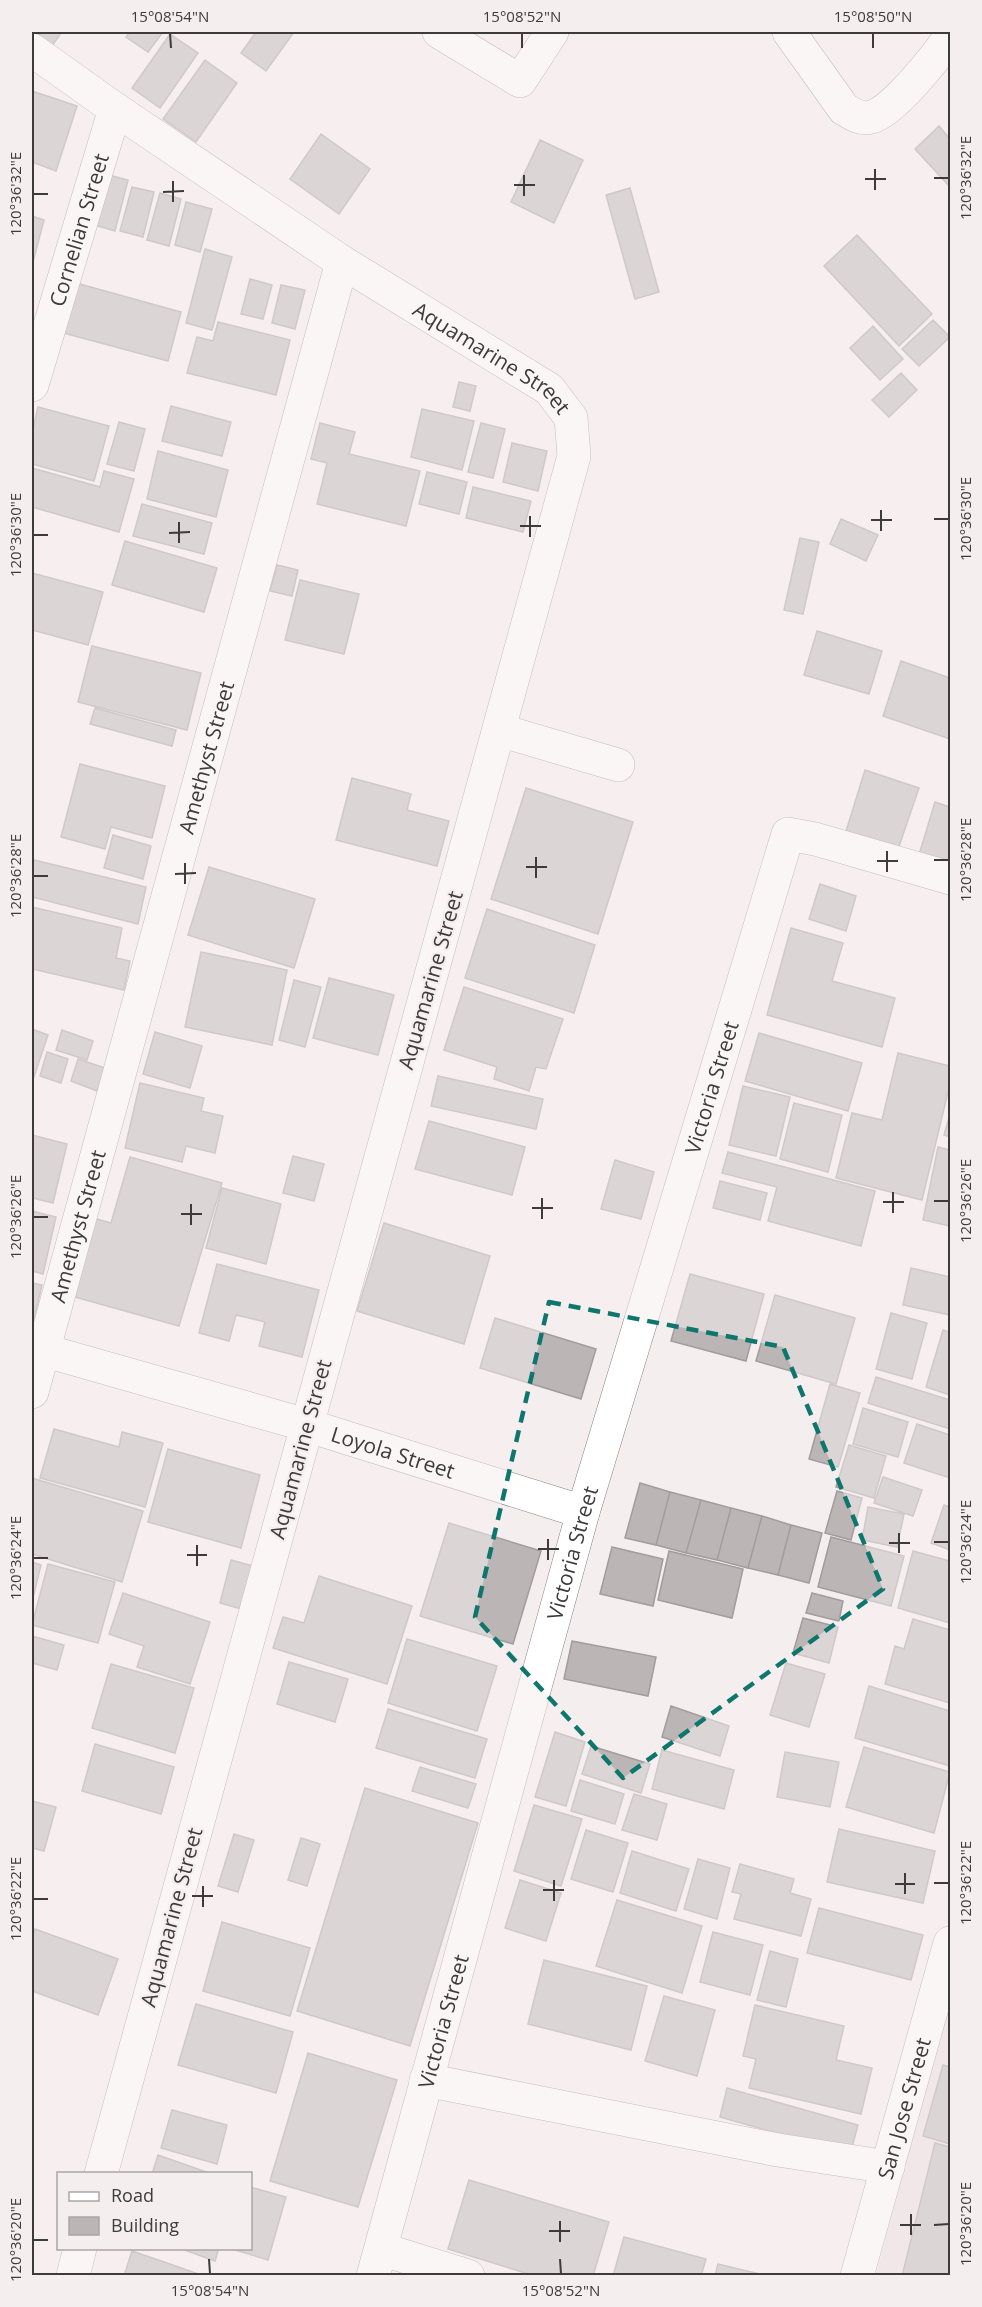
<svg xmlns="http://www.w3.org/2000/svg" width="982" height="2307" viewBox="0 0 982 2307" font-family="'Open Sans',sans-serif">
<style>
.built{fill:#eededf}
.building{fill:#bcb5b5;stroke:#a29c9c;stroke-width:1.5}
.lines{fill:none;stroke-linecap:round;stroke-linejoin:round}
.minor-casing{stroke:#8a8384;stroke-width:34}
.minor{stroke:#fff;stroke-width:33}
.marked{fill:none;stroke:#0f766e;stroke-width:4.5;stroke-dasharray:12 8;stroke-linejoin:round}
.ticks{fill:none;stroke:#3d3b3b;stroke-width:2}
.labels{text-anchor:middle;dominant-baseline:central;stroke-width:4.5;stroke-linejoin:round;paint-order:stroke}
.street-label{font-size:21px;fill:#3d3b3b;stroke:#f5eeef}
.neatline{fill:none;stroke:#3d3b3b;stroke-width:2}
.ticks-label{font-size:15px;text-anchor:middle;fill:#3d3b3b}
</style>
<rect width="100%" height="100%" fill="#f5eeef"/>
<path class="built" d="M950,1999V2275L876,2276L912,2134Z"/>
<path class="building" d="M42,32H62L51,47L37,37Z
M130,32H163L148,52L126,37Z
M256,32H294L266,71L241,53Z
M170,34L198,53L160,108L132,88Z
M205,60L237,83L196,142L163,119Z
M32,91L77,106L56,171L32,162Z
M939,126L950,139V187L915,149Z
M321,134L370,169L339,214L290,179Z
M540,140L583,160L554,223L511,202Z
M105,174L128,180L115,231L91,224Z
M132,187L154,192L143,237L120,231Z
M630,188L659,292L635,299L606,195Z
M160,193L181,199L169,246L147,240Z
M186,202L212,209L200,252L175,245Z
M32,216L44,220L32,266Z
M857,235L932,314L899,346L824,266Z
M205,249L232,257L212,330L186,323Z
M250,279L272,285L263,319L241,314Z
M69,281L181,312L168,361L56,331Z
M281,285L305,290L295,329L272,323Z
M933,320L950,337L919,366L902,349Z
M218,322L290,340L276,395L187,373L197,337L213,341Z
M873,326L903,359L880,380L850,348Z
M901,373L917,390L889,417L872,400Z
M459,382L476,386L470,411L453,407Z
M171,406L231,422L222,456L162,441Z
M38,407L109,426L94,481L32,464V433Z
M422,409L474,421L462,470L411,457Z
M119,422L145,429L134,471L107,464Z
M320,423L355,432L349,454L420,471L406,526L317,504L327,463L311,459Z
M481,423L505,429L493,478L468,472Z
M512,443L547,451L538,491L503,482Z
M158,451L228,470L216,517L147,499Z
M32,468L100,487L104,471L134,479L119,532L32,507Z
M427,472L467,482L459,514L419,504Z
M473,487L531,501L523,532L466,518Z
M142,504L212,523L204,554L133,536Z
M841,519L878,535L866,561L830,544Z
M800,538L819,542L803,614L784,610Z
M125,541L217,568L204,612L112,585Z
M277,565L298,570L292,596L270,591Z
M32,573L103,592L88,645L32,630Z
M300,580L359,594L344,654L285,640Z
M817,631L882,651L869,694L804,675Z
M92,646L201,673L187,730L78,702Z
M901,661L950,678V739L883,716Z
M95,708L176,730L172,746L90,724Z
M80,764L165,786L152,838L111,827L105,849L61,837Z
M865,770L919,788L895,858L843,841Z
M352,778L411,794L407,810L449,821L437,866L336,840Z
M526,788L633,822L598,934L491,899Z
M935,802L950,807V868L918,858Z
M113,835L151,846L143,879L104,868Z
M34,860L146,887L138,924L32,897V870Z
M209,867L315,899L294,968L188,935Z
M820,884L856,896L846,931L809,919Z
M32,907L122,928L116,958L130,961L124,990L32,969Z
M487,909L595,945L574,1013L465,978Z
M791,928L843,943L832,981L895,998L882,1047L767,1015Z
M201,952L287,970L272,1045L185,1027Z
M329,978L394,995L378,1055L313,1038Z
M294,980L321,987L305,1047L279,1040Z
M464,987L563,1019L546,1069L536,1067L529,1091L494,1079L497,1067L444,1050Z
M32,1029L48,1035L34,1077L32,1076Z
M62,1030L93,1041L87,1060L56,1050Z
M155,1032L202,1046L190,1088L143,1074Z
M759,1033L862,1063L848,1111L745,1081Z
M47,1052L68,1059L61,1083L40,1076Z
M898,1053L950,1066V1084L922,1200L836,1178L852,1113L882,1120Z
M78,1059L105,1068L97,1091L71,1081Z
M438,1076L543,1099L536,1129L431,1106Z
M140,1083L204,1098L201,1111L223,1116L215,1153L186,1146L182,1162L125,1148Z
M743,1086L790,1097L776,1156L729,1145Z
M794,1103L842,1115L828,1172L780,1159Z
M950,1114V1137L944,1135Z
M429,1121L525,1147L512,1195L415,1169Z
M32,1135L67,1144L53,1203L32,1198Z
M938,1147L950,1150V1226L923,1220Z
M728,1152L875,1191L861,1246L768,1221L777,1187L722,1173Z
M293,1156L324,1164L314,1201L283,1193Z
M130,1157L222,1183L179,1326L71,1296L93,1218L111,1223Z
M615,1160L654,1172L641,1219L601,1209Z
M720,1181L767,1193L760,1220L713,1208Z
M222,1188L281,1204L266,1264L206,1248Z
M32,1211L56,1217L43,1274L32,1271Z
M384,1223L490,1256L464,1344L357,1311Z
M217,1264L319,1290L302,1357L259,1346L265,1322L236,1315L229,1341L199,1333Z
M911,1268L950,1277V1315L903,1305Z
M690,1274L764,1294L746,1361L671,1341Z
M32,1283L42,1285L32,1328Z
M775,1295L855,1318L836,1384L756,1361Z
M891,1313L927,1323L912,1379L876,1369Z
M495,1318L596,1349L581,1399L480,1368Z
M943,1330L950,1332V1395L926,1387Z
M876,1377L950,1400V1429L868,1403Z
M830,1384L860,1393L838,1467L809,1459Z
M863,1408L908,1422L898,1457L853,1444Z
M917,1424L950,1435V1478L904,1463Z
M54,1429L119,1447L122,1432L163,1443L145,1507L40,1478Z
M849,1445L886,1456L874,1498L836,1487Z
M168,1449L260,1475L241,1548L148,1522Z
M883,1477L922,1490L913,1516L874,1503Z
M32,1478L143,1511L122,1582L32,1554Z
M640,1483L670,1492L656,1545L625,1538Z
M837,1491L862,1498L851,1540L825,1533Z
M670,1492L701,1500L686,1553L656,1545Z
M701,1500L731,1508L717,1560L686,1553Z
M944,1505L950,1507V1550L931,1543Z
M868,1507L904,1514L897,1547L862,1540Z
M731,1508L762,1516L748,1568L717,1560Z
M762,1516L791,1525L778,1575L748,1568Z
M449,1523L541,1551L513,1644L420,1616Z
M791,1525L822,1533L809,1583L778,1575Z
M831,1537L904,1556L891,1606L818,1587Z
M612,1547L663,1559L653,1606L600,1594Z
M669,1551L743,1569L732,1618L658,1600Z
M913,1551L950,1561V1623L898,1608Z
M231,1560L257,1567L245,1610L220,1603Z
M32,1562L41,1565L32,1602Z
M48,1564L115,1582L98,1643L32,1625Z
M319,1576L412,1606L387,1684L273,1648L283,1617L304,1623Z
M123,1593L210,1622L190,1684L137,1667L144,1646L109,1634Z
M812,1593L843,1601L839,1621L806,1613Z
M803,1618L838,1627L829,1663L793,1653Z
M913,1619L950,1630V1703L885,1684L895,1646L904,1649Z
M32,1636L64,1645L57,1670L32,1663Z
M407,1639L497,1666L477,1731L388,1703Z
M572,1641L656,1657L648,1696L564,1679Z
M289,1662L348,1679L335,1722L277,1704Z
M786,1663L825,1674L809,1727L770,1715Z
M111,1664L194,1688L175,1753L92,1728Z
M869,1686L950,1711V1766L855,1738Z
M671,1706L729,1726L720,1756L662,1737Z
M388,1709L487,1739L475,1778L376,1748Z
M555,1732L585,1742L566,1806L535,1797Z
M95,1744L174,1767L161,1814L82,1791Z
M591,1746L650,1764L641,1793L582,1774Z
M864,1747L950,1772L934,1833L846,1807Z
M662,1750L734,1770L724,1809L652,1789Z
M785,1752L839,1762L830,1807L777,1797Z
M420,1767L476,1784L468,1808L412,1791Z
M580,1780L624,1794L615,1824L571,1811Z
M365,1788L478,1823L410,2046L297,2011Z
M634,1794L667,1804L657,1840L622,1830Z
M32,1801L56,1807L44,1851L32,1848Z
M534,1805L582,1819L561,1886L514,1871Z
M839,1829L935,1851L923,1903L827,1882Z
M586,1830L628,1843L613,1892L571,1879Z
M234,1834L254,1840L238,1892L218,1886Z
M301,1838L320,1844L307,1886L288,1880Z
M632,1851L689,1869L676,1911L620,1893Z
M698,1859L730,1868L717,1919L684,1909Z
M740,1864L794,1879L790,1893L811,1899L801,1936L734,1919L741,1894L732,1892Z
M520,1880L561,1893L546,1941L505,1928Z
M617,1900L702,1926L682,1993L596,1966Z
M819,1908L923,1935L911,1980L807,1953Z
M222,1922L310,1948L290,2016L203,1991Z
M35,1929L118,1959L98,2015L32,1991V1939Z
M713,1932L763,1945L750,1995L700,1982Z
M770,1951L798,1959L786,2007L757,2000Z
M544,1960L647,1986L631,2050L528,2024Z
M664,1996L715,2010L697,2076L645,2061Z
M196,2004L293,2032L276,2093L178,2065Z
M755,2005L844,2026L836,2060L872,2068L861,2114L749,2088L756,2059L743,2056Z
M308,2053L397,2080L358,2207L270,2181Z
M943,2065L950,2067V2144L923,2136Z
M727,2088L858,2125L850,2154L720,2117Z
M172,2110L227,2125L217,2164L161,2148Z
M935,2143L950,2147V2276H902Z
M158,2155L212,2174H152Z
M469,2180L609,2222L593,2276H535L448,2249Z
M250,2187L286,2197L268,2260L232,2249L250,2248Z
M624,2237L706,2259L701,2276H613Z
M179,2248H219L215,2261Z
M132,2251L167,2263L204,2276H124Z
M718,2264L768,2276H715Z"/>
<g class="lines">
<g class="minor-casing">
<g id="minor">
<path d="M439,32L520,81L552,32"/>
<path d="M789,32L844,109C852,114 861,120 871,117C893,112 936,57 950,37"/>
<path id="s1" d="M32,50L115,109L342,262L549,389L571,418L574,456L101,2174"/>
<path id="s2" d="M32,385L115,109"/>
<path d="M499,730L618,765"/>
<path id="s3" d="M32,1347L306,1425L583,1512"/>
<path id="s4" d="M32,1392L342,262"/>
<path d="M426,2080L778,2150L888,2167"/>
<path d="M381,2249L468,2276"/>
<path d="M73,2276L80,2248"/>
<path id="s5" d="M373,2276L583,1512L788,834L815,839L950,878"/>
<path id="s6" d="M857,2276L950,1943"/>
</g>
</g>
<use href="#minor" class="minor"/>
</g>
<path d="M0 0H982V2307H0ZM549,1302L783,1347L883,1589L623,1778L475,1617Z" fill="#f5eeef" fill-opacity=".55" fill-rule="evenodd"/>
<path class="marked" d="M549,1302L783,1347L883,1589L623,1778L475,1617Z"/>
<path class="ticks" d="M170,33L171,48M522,33V48M873,33V48M875,169V190M524,175V196M934,178H949M865,179H886M173,181V202M514,185H535M163,192L184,191M33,194H48M881,510V531M530,516V537M934,519H949M871,520H892M179,522V543M520,526H541M169,533L190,532M33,535H48M887,851V872M536,857V878M934,860H949M877,861H898M185,863V884M526,867H547M175,874L196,873M33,876H48M893,1192V1213M542,1198V1219M934,1201H949M883,1202H904M191,1204V1225M532,1208H553M181,1214H202M33,1217H48M899,1533V1553M548,1539V1560M934,1542H949M889,1543H910M197,1545V1566M538,1549H559M187,1555H207M33,1558H48M905,1873V1894M554,1880V1901M934,1883H949M895,1884H915M203,1886V1907M543,1890H564M192,1896H213M33,1899H48M911,2214V2235M560,2221V2242M900,2225H921M934,2225L949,2224M549,2231H570M33,2240H48M209,2259L210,2274M560,2259L561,2274"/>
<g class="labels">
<g class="street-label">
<text stroke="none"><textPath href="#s2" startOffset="162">Cornelian Street</textPath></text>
<text stroke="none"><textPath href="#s1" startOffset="554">Aquamarine Street</textPath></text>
<text stroke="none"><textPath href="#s4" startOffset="658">Amethyst Street</textPath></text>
<text transform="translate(430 980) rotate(-74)">Aquamarine Street</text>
<text stroke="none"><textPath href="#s5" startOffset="1236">Victoria Street</textPath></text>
<text stroke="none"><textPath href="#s4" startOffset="172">Amethyst Street</textPath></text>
<text transform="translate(300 1449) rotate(-75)">Aquamarine Street</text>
<text stroke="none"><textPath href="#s3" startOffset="376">Loyola Street</textPath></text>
<text stroke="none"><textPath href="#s5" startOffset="750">Victoria Street</textPath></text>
<text transform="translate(171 1917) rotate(-75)">Aquamarine Street</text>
<text stroke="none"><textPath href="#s5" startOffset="264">Victoria Street</textPath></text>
<text stroke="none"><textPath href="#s6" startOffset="174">San Jose Street</textPath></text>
</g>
</g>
<rect width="982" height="2307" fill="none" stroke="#f5eeef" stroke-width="66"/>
<rect x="57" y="2172" width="195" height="78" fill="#f5eeef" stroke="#aba6a7" stroke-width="1.5"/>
<rect x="69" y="2192" width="30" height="9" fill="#ffffff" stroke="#aba6a7" stroke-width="1.5"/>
<text x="111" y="2202" font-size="18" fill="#3d3b3b">Road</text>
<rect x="69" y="2217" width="30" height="18" fill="#bcb5b5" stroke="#aba6a7" stroke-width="1.5"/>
<text x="111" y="2232" font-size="18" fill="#3d3b3b">Building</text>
<rect x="33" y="33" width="916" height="2241" class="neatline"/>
<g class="ticks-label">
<text x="170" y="22">15°08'54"N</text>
<text x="522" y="22">15°08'52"N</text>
<text x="873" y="22">15°08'50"N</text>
<text transform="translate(966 178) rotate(-90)" y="5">120°36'32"E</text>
<text transform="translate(16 194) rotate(-90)" y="5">120°36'32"E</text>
<text transform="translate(966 519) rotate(-90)" y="5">120°36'30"E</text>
<text transform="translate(16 535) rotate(-90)" y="5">120°36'30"E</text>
<text transform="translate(966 860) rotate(-90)" y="5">120°36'28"E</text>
<text transform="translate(16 876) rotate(-90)" y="5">120°36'28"E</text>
<text transform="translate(966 1201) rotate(-90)" y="5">120°36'26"E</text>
<text transform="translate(16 1217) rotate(-90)" y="5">120°36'26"E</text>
<text transform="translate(966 1542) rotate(-90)" y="5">120°36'24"E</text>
<text transform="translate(16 1558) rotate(-90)" y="5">120°36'24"E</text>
<text transform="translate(966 1883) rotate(-90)" y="5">120°36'22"E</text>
<text transform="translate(16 1899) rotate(-90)" y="5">120°36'22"E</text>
<text transform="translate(966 2224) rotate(-90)" y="5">120°36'20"E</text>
<text transform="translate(16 2240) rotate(-90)" y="5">120°36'20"E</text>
<text x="210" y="2296">15°08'54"N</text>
<text x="561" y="2296">15°08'52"N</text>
</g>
</svg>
